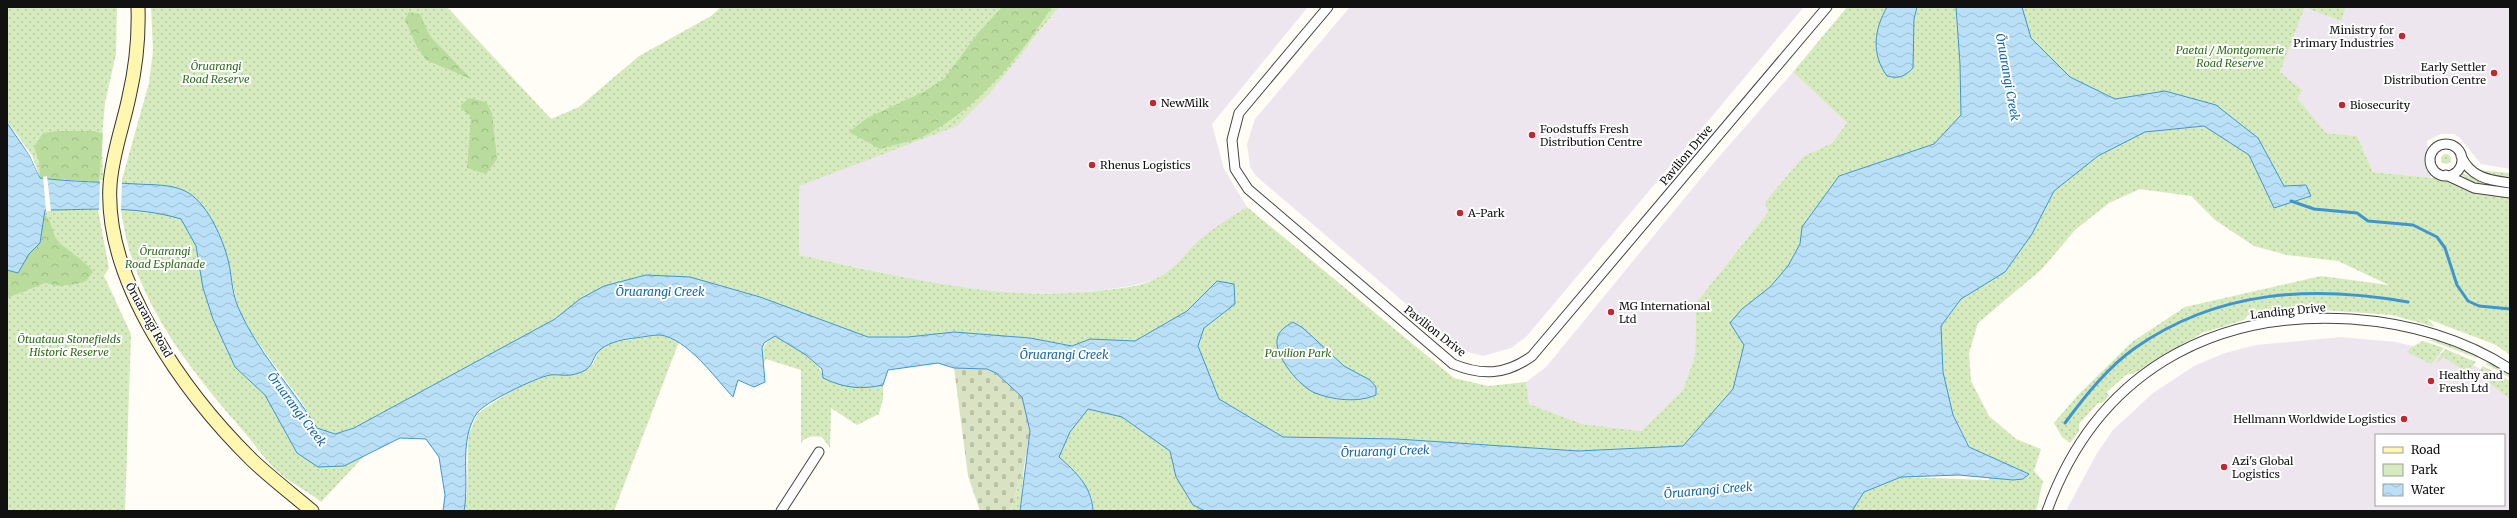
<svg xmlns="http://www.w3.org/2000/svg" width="2517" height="518" viewBox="0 0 2517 518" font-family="Merriweather,serif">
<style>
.industrial{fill:#eee6ef;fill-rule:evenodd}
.green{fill:url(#green-dots)}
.forest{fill:url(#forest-crowns)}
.cemetery{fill:url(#cemetery-stones)}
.water{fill:url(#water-waves);stroke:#3f96cf}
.pier{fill:#fffdf5}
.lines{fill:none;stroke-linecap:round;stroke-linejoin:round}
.stream{stroke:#3f96cf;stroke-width:3}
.street-casing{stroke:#444;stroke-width:11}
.secondary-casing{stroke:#333;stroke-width:15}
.street{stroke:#fff;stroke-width:9}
.secondary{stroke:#fff6b0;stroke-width:13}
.poi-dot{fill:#c4262e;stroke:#fff;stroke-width:1.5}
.labels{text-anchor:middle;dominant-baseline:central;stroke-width:4;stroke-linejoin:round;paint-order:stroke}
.poi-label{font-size:11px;fill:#111;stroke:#fff;text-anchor:start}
.park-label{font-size:11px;font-style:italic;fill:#2f6b1f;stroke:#fff}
.street-label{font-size:11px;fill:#111;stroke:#fff}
.water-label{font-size:12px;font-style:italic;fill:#1768a6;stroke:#fff}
</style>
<defs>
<pattern id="green-dots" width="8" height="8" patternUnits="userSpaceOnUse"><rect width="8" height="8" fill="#d5ebbd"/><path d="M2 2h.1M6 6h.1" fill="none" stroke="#b6c8a1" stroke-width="1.8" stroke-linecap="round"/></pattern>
<pattern id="forest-crowns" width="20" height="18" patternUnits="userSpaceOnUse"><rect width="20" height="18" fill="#b9dc9c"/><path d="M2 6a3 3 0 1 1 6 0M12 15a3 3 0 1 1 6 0" fill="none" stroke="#9ebc85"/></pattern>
<pattern id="cemetery-stones" width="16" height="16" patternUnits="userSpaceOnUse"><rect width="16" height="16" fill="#d9e3c4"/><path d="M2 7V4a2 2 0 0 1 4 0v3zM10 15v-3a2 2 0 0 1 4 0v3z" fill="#b9c2a7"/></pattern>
<pattern id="water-waves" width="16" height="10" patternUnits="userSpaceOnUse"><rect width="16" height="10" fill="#b9e0f7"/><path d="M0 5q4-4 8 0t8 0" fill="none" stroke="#9ebfd3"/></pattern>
</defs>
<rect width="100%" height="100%" fill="#fffdf5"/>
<path class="industrial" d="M1059,7H1308L1212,124L1224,169L1247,207L1204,236L1176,267L1154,280L1131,286L1074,294L1006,293L945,286L799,255V186L1029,45Z
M1350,7H1804L1526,337L1511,348L1483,356L1464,351L1452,343L1256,176L1250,167L1247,144L1255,119Z
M2305,7H2510V169L2481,164L2460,138L2454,134H2441L2427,141L2431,178L2373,172L2357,136L2326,133L2296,98L2303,92L2280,72Z
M1793,72L1847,123L1832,143L1804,156L1768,212L1696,303L1695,356L1683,390L1641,431L1582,424L1528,404L1526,382L1546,367L1711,166Z
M2341,337L2396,342L2438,352L2475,366L2510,388V511H2066L2097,453L2113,430L2153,393L2194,366L2225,353L2256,345ZM2376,435H2504V505H2376Z"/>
<path class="green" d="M7,7H117L116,54L105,103L102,137L103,182L40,178L17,136L7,123Z
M151,7H447L551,119L579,107L639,56L711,16L721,7H1059L990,93L957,126L799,186V255C900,276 1002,304 1105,290C1121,288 1140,287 1155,279C1179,268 1185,251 1204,236C1218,225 1233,216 1247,207L1454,378L1488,386L1526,382L1529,404L1582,424L1641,431L1683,390L1695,356L1696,303L1768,212L1765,202L1804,156L1832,143L1847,123L1793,72L1847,7H1956L1960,64L1961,115L1934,144L1839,176L1802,227L1800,244L1788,266L1770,287L1742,309L1744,345L1733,389L1683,446L1578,451L1397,439L1283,437L1219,399L1198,346L1204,328L1235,304L1217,281L1187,311L1135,341L1090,339L1073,346L1030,338L954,332L908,337H868L760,297L690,277L646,275L604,286L580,299L555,319L354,428L335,434L317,428L299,398L250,332L237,305L227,255L213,222L121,183L149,83L153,51Z
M2022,7H2305L2280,72L2303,91L2297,98L2326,133L2357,136L2373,172L2442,179L2467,191L2510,198V355L2496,345L2428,319L2435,327L2392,315L2322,310L2318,307L2290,309L2287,313L2277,314L2274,311L2248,315L2244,320L2202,333L2133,374H2127L2107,392L2109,396L2102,403H2098L2079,424V431L2070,443L2062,437L2054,423L2077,396L2132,342L2185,307L2321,276L2389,285L2338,261L2287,255L2254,246L2215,220L2191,196L2140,189L2109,203L2075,230L2042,269L1978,323L1969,353L1971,381L1989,416L2016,439L2041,449L2034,471L2043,481L2036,511H1852L1864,492L1901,477L1989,480L1990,474L1970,447L1953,415L1943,372L1941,326L1961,299L2005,272L2032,234L2054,191L2098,156L2145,132L2204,126L2249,155L2274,208L2306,185L2284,187L2258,138L2165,91L2115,99L2070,78L2031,38Z
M2310,7H2346L2341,21L2309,9Z
M2441 159a5 5 0 1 1 10 0a5 5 0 1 1-10 0Z
M2478,170L2510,173V180L2491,177Z
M2463,173L2485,184L2510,187V190L2475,184L2461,175Z
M121,208L160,213L181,219L196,246L203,288L213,319L235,367L265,395L297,453L344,466L364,456L321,502C308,491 293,485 281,474C267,463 256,446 245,433C189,369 130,295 121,208Z
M45,210H98L109,268L104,276L131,334L125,511H7V270L18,273L40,243Z
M660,335L679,342L614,511H464L467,494L468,436L478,413L517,387L550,375H570L593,364L600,349L614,342Z
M775,336C791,346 820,358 823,378C844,388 860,390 883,385V399L879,414L857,425L831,408L830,448L822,437C813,436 806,436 801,443V370L766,359L764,363C763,347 761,346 775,336Z
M2429,340H2438L2478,356L2477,358Z
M2423,341L2444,348L2431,364L2407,352L2410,348Z
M2445,349L2476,362L2467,373L2444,357L2437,363L2436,362Z
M2488,362L2510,374V378L2486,364Z
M2483,366L2510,381V399L2479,375L2475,380L2474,378Z
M1088,409L1122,417L1170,451L1176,477L1193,505L1205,511H1093L1092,497L1059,457L1070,432Z
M1024,467L1020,511H1010Z"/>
<path class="forest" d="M1002,7H1052C1019,57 983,103 930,133C916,141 896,144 880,149L849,132L867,118L923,92L944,79L978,33Z
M409,12L420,14L430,36L471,79L426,60L417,47L405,20Z
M469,98L486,102L492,113L497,159L486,174L467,168L471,117L460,106Z
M58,131H94L103,134L99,182L40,178L39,161L34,147L43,133Z
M44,214C53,221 51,233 58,241C66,249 90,265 93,272L86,281L77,284L59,286L45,283L7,298V270L18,273L29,254L40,243Z"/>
<path class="cemetery" d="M954,368L987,369L996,373L1022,397L1030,431L1024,467L1010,511H980L968,476Z"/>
<path class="water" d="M1887,7H1917L1914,19L1913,68C1904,77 1899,79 1887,76C1871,54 1874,30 1887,7Z
M1956,7H2022L2031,38L2070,77L2115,99L2165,91L2216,105L2258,138L2284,186L2306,185L2311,196L2274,208L2249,155L2204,126L2145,132L2098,156L2054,191L2032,234L2005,272L1961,299L1941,326L1943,372L1953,415L1969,447L2029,474L2023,479L2013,480L1959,475L1901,477L1864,492L1852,511H1205L1193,505L1176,477L1170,451L1122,417L1088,409L1070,432L1059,457C1076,472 1092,487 1093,511H1020L1030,431L1022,397L996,373L987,369L954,368L938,363L888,370L883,385C860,390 844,388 823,378L822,369L806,355L775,336L764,343L762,348L765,382L754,387L738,380L733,397C715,378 688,339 660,335C653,335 643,337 636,338C624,339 610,342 601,349C589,359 597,370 571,375C564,376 556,374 550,375C535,378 485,402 477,413C458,441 470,479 464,511H443L445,495L439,457L426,439L400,438L344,466L318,467L297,453L265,395L235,367L213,319L203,288L196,246L181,219C133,205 94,210 45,210L40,243L29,254L18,273L7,270V123L30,156L40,178C72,182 105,182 137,184C152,185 171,184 185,191C206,201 221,235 227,256C232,272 231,291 238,307C257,352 292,387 317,428L335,434L354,428L555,319L580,299L604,286L646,275L690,277L760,297L868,337H908L954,332L1030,338L1072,346L1090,339L1135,341L1187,311L1217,281L1234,284L1235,304L1204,328L1198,346L1219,399L1283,437L1397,439L1578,451L1683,446L1733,389L1744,345L1730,323L1742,309L1770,287L1788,266L1800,244L1802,227L1839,176L1934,144L1961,115L1960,64Z
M1293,322L1303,328L1344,366L1370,380L1376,387V395C1358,403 1333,400 1315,393C1300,387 1275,357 1277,340C1278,331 1286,326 1293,322Z"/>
<path class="pier" d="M7,121L32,155L40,178L30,156Z
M47,176L51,211H46L43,177Z
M100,180L122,181L121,210L99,212Z"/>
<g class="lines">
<path class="stream" d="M2291,201L2314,209L2357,213L2368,221L2413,225L2437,237L2445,248L2457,285L2468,301L2479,306L2510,309
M2065,423C2085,396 2108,367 2135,348C2218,290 2312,285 2408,302"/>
<g class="street-casing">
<path id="street" d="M1328,7L1239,113L1232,140L1235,169L1248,189L1453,364C1482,376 1506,375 1532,356L1827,7
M2430 160a16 16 0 1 1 32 0a16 16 0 1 1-32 0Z
M2461,156C2471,178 2489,180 2510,183
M2446,175L2474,188L2510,193
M781,511L819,452
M2047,511C2096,375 2209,310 2351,319C2408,323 2462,338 2510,369"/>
</g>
<g class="secondary-casing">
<path id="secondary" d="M138,7C139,37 136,67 129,97C123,126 112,155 110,185C104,282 186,395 252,460C271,478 292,494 312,511"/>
</g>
<use href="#street" class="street"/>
<use href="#secondary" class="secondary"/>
</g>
<g class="poi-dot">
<circle cx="2402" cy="36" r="4"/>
<circle cx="2494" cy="73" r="4"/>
<circle cx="1153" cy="103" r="4"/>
<circle cx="2342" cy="105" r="4"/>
<circle cx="1532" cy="135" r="4"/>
<circle cx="1092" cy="165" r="4"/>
<circle cx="1460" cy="213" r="4"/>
<circle cx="1611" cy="312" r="4"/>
<circle cx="2431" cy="381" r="4"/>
<circle cx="2404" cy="419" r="4"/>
<circle cx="2224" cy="467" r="4"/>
</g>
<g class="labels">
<g class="poi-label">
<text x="2394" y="30" text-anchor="end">Ministry for<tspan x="2394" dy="13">Primary Industries</tspan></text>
<text x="2486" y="67" text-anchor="end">Early Settler<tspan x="2486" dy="13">Distribution Centre</tspan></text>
<text x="1161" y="103">NewMilk</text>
<text x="2350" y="105">Biosecurity</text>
<text x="1540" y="129">Foodstuffs Fresh<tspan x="1540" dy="13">Distribution Centre</tspan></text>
<text x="1100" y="165">Rhenus Logistics</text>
<text x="1468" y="213">A-Park</text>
<text x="1619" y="306">MG International<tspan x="1619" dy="13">Ltd</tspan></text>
<text x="2439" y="375">Healthy and<tspan x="2439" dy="13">Fresh Ltd</tspan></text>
<text x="2396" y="419" text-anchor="end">Hellmann Worldwide Logistics</text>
<text x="2232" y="461">Azi's Global<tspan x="2232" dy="13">Logistics</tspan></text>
</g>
<g class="park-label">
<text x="2230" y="50">Paetai / Montgomerie<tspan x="2230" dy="13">Road Reserve</tspan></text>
<text x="216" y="66">Ōruarangi<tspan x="216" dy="13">Road Reserve</tspan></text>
<text x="165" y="251">Ōruarangi<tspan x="165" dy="13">Road Esplanade</tspan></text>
<text x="69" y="339">Ōtuataua Stonefields<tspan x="69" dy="13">Historic Reserve</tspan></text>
<text x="1298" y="353">Pavilion Park</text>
</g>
<g class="street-label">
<text transform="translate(1686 155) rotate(-50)">Pavilion Drive</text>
<text transform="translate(2288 311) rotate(-6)">Landing Drive</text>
<text transform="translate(149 320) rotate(61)">Ōruarangi Road</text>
<text transform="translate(1435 331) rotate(38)">Pavilion Drive</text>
</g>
<g class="water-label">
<text transform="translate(2008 77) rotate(80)">Ōruarangi Creek</text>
<text x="660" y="291">Ōruarangi Creek</text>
<text x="1064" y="354">Ōruarangi Creek</text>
<text transform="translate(297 409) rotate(53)">Ōruarangi Creek</text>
<text transform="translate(1385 451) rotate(-2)">Ōruarangi Creek</text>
<text transform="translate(1708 490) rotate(-5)">Ōruarangi Creek</text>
</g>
</g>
<rect width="2517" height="518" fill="none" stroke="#111111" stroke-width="16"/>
<rect x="2375" y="434" width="130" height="72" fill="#ffffff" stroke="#a0a0a0"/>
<rect x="2383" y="447" width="20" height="6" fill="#fff6b0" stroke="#a0a0a0"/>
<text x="2411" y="454" font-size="12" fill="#111111">Road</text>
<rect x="2383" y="464" width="20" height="12" fill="#d5ebbd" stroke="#a0a0a0"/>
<text x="2411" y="474" font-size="12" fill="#111111">Park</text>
<rect x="2383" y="484" width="20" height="12" fill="url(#water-waves)" stroke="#a0a0a0"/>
<text x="2411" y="494" font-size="12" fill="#111111">Water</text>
</svg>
